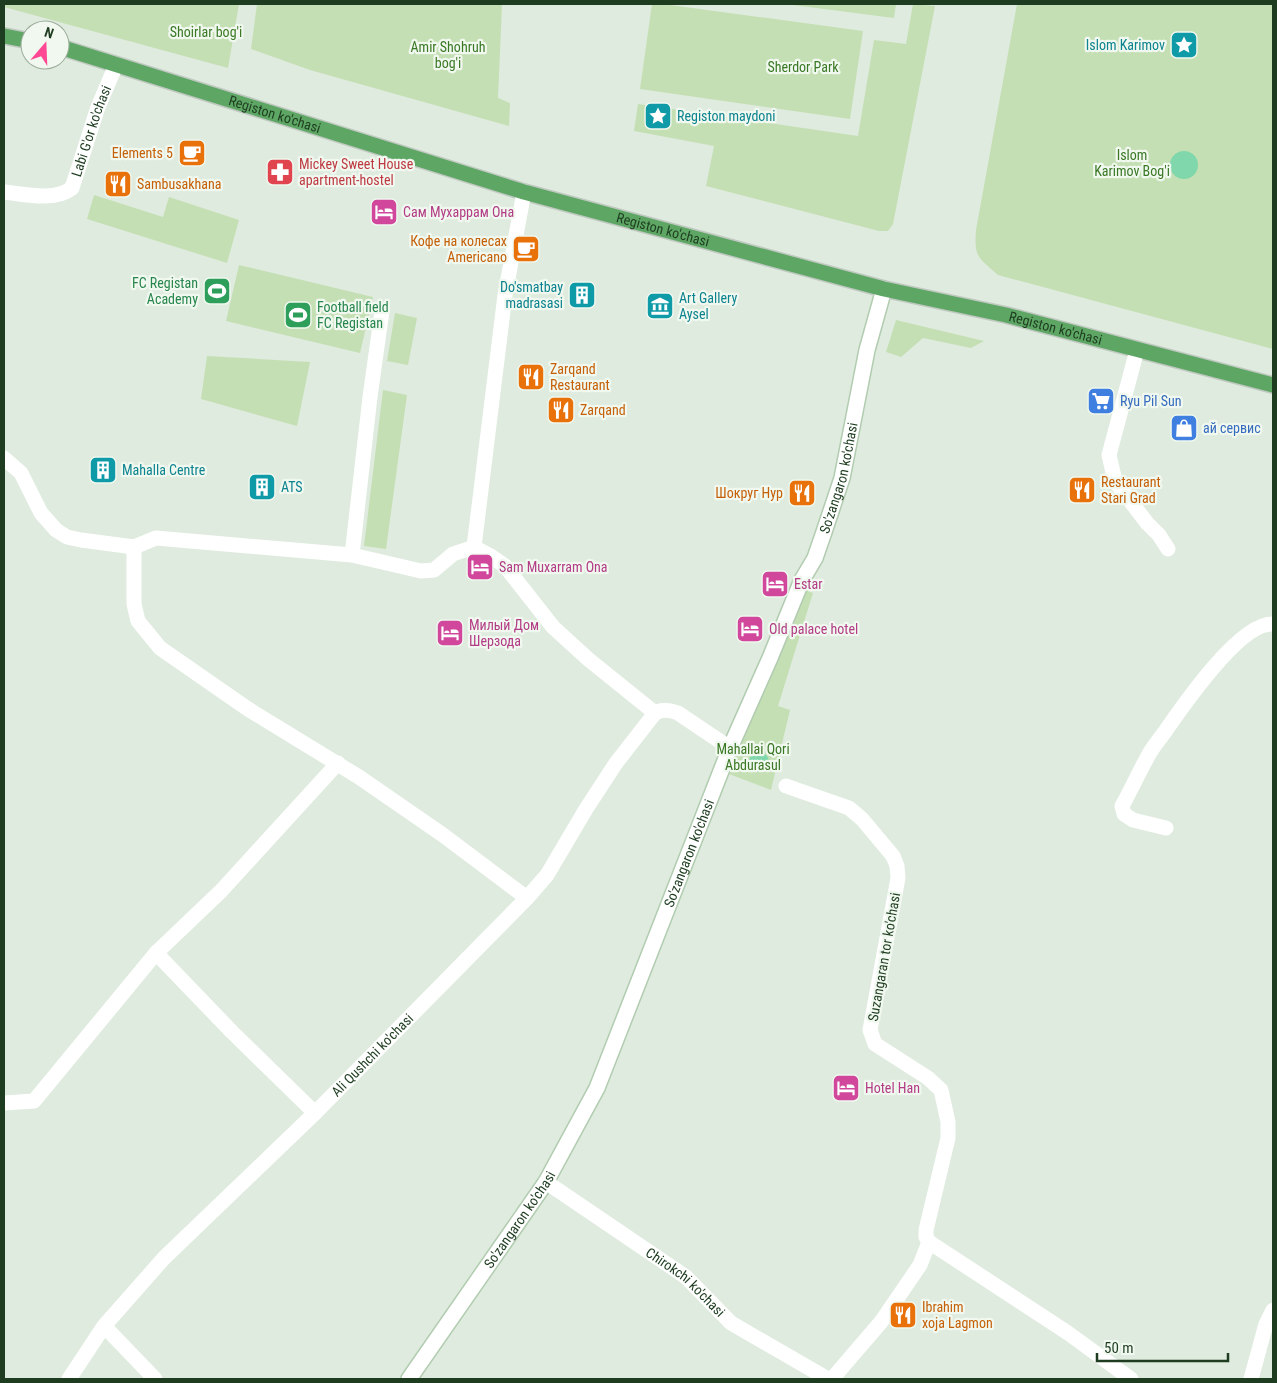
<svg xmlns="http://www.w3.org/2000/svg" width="1277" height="1383" viewBox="0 0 1277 1383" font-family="'Roboto Condensed',sans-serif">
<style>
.green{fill:#c5dfb4}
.water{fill:#7fd7ab}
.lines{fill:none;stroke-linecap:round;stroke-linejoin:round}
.secondary-casing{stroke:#b1ccb0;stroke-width:18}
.primary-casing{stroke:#c0c9c1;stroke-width:18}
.street{stroke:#fff;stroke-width:15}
.secondary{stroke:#fff;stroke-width:15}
.primary{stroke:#5da664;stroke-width:15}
.labels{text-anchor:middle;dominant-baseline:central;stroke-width:4.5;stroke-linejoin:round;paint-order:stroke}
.park-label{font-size:14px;fill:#3a7824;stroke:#f0f8ef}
.culture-label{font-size:14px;fill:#0d838f;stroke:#f0f8ef;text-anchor:start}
.street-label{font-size:14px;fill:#1e3d20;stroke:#f0f8ef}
.food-label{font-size:14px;fill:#c56008;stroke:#f0f8ef;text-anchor:start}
.health-label{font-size:14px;fill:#be3a42;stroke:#f0f8ef;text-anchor:start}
.hotel-label{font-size:14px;fill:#b23c85;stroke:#f0f8ef;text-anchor:start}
.leisure-label{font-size:14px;fill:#27864d;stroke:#f0f8ef;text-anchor:end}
.shop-label{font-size:14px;fill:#366cbe;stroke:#f0f8ef;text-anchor:start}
</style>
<rect width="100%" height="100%" fill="#dfebde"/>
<path class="green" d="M4,4H239L228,68L4,7Z
M257,4H502L498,98L510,103L509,126L310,70L251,49Z
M652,4H663L863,31L850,119L640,89Z
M785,4H896L894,18Z
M913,4L935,6L893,224L888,231H879L706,186L714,146L634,131L638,104L858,136L874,40L906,44Z
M1017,4H1273V349L998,275C978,257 974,257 976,230Z
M94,195L163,217L169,197L239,220L227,263L87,219Z
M239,265L373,297L360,353L226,321Z
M395,313L417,318L408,365L387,361Z
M896,320L984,341L971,348L923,338L901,357L886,352Z
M207,356L310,362L297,426L201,399Z
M383,390L407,395L386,549L364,546Z
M799,588L813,593L778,706L790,710L771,790L729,774L720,798L710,794Z"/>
<path class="water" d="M1170 165a14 14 0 1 1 28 0a14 14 0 1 1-28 0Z
M749 762a10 10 0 1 1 20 0a10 10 0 1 1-20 0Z"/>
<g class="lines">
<g class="secondary-casing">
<g id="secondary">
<path id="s4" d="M409,1379L546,1182L597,1088L730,748L770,658L802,580L815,558L824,532L842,478L867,350L884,289"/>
</g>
</g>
<g class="primary-casing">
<g id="primary">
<path d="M4,36L30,41"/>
<path id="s5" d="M60,47L524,192L884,289L1006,315L1273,385"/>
</g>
</g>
<g class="street">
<path id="s1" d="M4,192C24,194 54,202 72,188L98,107L116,65"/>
<path d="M524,192L505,295L474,547L489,555L505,566L553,627L588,659L655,713"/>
<path d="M1137,350L1109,455L1115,481L1147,523L1159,535L1168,549"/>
<path d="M4,458L21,473L41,513L56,530L67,537L81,540L134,547L156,538L352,555L421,571L434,570L453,554L474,547"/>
<path d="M134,547V604L138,621L160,648L248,709L359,777L443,835L527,898"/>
<path d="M352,555L370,397L382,311"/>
<path d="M655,713C663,709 669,710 678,713L730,748"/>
<path d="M786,786L849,808L862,819L893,856L897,866L898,878L870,1030L875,1044L928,1078L941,1090L948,1122V1138L926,1230V1237L929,1242"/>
<path d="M1166,828L1133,820L1124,814L1122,806C1131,790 1138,774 1147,758C1151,749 1158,741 1164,733C1182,707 1240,622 1273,624"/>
<path d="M156,953L232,1032L315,1113"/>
<path d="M4,1103L34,1101L156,953L221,891L338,763"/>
<path id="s2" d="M546,1182L686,1277L731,1323L828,1379"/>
<path d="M929,1242L1068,1333L1131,1379"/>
<path d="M105,1327L155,1379"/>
<path id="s3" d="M69,1379L104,1326L164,1258L315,1113L527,898L547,875L586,809L616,763L655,713"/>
<path d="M832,1379L881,1322L920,1265L929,1242"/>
<path d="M1251,1379L1266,1324L1273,1310"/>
</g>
<use href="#secondary" class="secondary"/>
<use href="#primary" class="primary"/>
</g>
<defs>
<g id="sight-square" transform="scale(1.4375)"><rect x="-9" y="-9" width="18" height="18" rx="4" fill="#0f9aa8" stroke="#f0f8ef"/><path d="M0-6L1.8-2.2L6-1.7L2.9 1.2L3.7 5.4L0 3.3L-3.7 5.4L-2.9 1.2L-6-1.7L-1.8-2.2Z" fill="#fff"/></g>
<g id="cafe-square" transform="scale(1.4375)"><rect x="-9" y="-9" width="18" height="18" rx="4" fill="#e8710a" stroke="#f0f8ef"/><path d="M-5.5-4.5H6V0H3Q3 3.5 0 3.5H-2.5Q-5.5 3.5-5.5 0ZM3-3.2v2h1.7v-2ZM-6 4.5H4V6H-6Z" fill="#fff"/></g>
<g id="pharmacy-square" transform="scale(1.4375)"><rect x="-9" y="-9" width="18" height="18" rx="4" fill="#e0444e" stroke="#f0f8ef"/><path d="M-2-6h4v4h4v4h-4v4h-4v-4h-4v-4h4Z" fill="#fff"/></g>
<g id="restaurant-square" transform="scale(1.4375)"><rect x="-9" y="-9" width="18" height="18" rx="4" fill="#e8710a" stroke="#f0f8ef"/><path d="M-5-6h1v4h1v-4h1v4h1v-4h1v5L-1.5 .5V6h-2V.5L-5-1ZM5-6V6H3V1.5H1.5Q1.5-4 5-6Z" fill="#fff"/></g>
<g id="hotel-square" transform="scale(1.4375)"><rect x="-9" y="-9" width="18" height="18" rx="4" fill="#d1479c" stroke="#f0f8ef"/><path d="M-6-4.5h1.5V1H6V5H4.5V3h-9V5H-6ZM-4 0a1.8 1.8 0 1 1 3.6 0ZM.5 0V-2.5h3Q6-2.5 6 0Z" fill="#fff"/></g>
<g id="stadium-square" transform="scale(1.4375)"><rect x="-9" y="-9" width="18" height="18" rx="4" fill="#2e9e5b" stroke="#f0f8ef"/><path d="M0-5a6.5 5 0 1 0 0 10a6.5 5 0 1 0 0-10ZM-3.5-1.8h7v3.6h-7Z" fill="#fff"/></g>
<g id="building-square" transform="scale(1.4375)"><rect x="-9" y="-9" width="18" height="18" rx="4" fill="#0f9aa8" stroke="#f0f8ef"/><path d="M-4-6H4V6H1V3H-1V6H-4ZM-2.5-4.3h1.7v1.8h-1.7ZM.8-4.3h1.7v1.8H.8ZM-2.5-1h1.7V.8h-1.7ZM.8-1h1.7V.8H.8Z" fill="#fff"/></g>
<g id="museum-square" transform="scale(1.4375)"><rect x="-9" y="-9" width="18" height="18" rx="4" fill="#0f9aa8" stroke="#f0f8ef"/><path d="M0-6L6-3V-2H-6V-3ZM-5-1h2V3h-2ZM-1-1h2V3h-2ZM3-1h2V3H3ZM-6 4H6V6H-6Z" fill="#fff"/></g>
<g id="supermarket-square" transform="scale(1.4375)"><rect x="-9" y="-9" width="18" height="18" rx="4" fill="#3f7fe0" stroke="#f0f8ef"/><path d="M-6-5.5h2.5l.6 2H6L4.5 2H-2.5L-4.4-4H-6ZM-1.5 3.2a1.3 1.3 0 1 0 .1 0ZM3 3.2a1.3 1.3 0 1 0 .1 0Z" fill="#fff"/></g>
<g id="shop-square" transform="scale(1.4375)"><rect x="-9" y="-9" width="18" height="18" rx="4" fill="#3f7fe0" stroke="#f0f8ef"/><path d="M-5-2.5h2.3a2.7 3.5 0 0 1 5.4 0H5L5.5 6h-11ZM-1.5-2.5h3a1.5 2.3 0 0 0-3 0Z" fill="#fff"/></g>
</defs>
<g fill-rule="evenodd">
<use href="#sight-square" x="1184" y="45"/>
<use href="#sight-square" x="658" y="116"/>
<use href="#cafe-square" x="192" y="153"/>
<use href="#pharmacy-square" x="280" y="172"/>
<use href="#restaurant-square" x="118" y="184"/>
<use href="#hotel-square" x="384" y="212"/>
<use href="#cafe-square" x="526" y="249"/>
<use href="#stadium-square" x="217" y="291"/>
<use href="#building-square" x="582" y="295"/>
<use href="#museum-square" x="660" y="306"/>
<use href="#stadium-square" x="298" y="315"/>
<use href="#restaurant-square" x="531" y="377"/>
<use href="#supermarket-square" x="1101" y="401"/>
<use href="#restaurant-square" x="561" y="410"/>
<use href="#shop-square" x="1184" y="428"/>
<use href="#building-square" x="103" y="470"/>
<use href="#building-square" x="262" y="487"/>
<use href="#restaurant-square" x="1082" y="490"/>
<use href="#restaurant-square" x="802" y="493"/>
<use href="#hotel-square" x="480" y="567"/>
<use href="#hotel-square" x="775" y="584"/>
<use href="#hotel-square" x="750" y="629"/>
<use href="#hotel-square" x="450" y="633"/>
<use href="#hotel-square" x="846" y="1088"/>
<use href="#restaurant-square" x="903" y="1315"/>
</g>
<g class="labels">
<g class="park-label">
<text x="206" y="32">Shoirlar bog'i</text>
<text x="448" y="47">Amir Shohruh<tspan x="448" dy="16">bog'i</tspan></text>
<text x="803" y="67">Sherdor Park</text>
<text x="1132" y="155">Islom<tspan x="1132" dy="16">Karimov Bog'i</tspan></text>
<text x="753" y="749">Mahallai Qori<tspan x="753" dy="16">Abdurasul</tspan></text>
</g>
<g class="culture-label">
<text x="1165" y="45" text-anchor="end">Islom Karimov</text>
<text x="677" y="116">Registon maydoni</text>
<text x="563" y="287" text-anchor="end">Do'smatbay<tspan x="563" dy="16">madrasasi</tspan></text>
<text x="679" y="298">Art Gallery<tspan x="679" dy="16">Aysel</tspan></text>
<text x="122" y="470">Mahalla Centre</text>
<text x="281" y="487">ATS</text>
</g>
<g class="street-label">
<text stroke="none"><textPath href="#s5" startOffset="225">Registon ko'chasi</textPath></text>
<text stroke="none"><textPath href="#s1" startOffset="130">Labi G'or ko'chasi</textPath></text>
<text stroke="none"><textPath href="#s5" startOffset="630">Registon ko'chasi</textPath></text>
<text stroke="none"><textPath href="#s5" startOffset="1035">Registon ko'chasi</textPath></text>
<text stroke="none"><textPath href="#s4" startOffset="1004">So'zangaron ko'chasi</textPath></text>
<text stroke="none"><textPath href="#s4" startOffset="599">So'zangaron ko'chasi</textPath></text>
<text transform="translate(884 957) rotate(-80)">Suzangaran tor ko'chasi</text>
<text stroke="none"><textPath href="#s3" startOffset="445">Ali Qushchi ko'chasi</textPath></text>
<text stroke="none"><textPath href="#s4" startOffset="194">So'zangaron ko'chasi</textPath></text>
<text stroke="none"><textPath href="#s2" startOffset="172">Chirokchi ko'chasi</textPath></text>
</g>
<g class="food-label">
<text x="173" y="153" text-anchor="end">Elements 5</text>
<text x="137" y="184">Sambusakhana</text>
<text x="507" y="241" text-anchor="end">Кофе на колесах<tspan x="507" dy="16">Americano</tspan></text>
<text x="550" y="369">Zarqand<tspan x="550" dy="16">Restaurant</tspan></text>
<text x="580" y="410">Zarqand</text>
<text x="1101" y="482">Restaurant<tspan x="1101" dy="16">Stari Grad</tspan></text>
<text x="783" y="493" text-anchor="end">Шокруг Нур</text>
<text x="922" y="1307">Ibrahim<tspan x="922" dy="16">xoja Lagmon</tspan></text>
</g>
<g class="health-label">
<text x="299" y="164">Mickey Sweet House<tspan x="299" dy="16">apartment-hostel</tspan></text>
</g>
<g class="hotel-label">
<text x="403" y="212">Сам Мухаррам Она</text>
<text x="499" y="567">Sam Muxarram Ona</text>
<text x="794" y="584">Estar</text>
<text x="469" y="625">Милый Дом<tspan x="469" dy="16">Шерзода</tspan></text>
<text x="769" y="629">Old palace hotel</text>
<text x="865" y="1088">Hotel Han</text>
</g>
<g class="leisure-label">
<text x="198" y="283">FC Registan<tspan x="198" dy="16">Academy</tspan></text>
<text x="317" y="307" text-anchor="start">Football field<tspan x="317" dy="16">FC Registan</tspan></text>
</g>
<g class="shop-label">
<text x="1120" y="401">Ryu Pil Sun</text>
<text x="1203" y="428">ай сервис</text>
</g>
</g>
<rect width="1277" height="1383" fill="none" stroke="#1e3d20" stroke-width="10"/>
<g transform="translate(45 45) rotate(19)"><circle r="24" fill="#f0f8ef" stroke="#9cad9c"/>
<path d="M0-4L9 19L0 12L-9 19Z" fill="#ff4893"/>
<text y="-8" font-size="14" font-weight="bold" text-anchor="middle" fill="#1e3d20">N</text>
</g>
<path d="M1097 1353v8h131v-8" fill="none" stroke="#1e3d20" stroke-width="2.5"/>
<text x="1104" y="1353" font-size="15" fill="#1e3d20" stroke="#f0f8ef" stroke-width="4" paint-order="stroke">50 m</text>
</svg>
